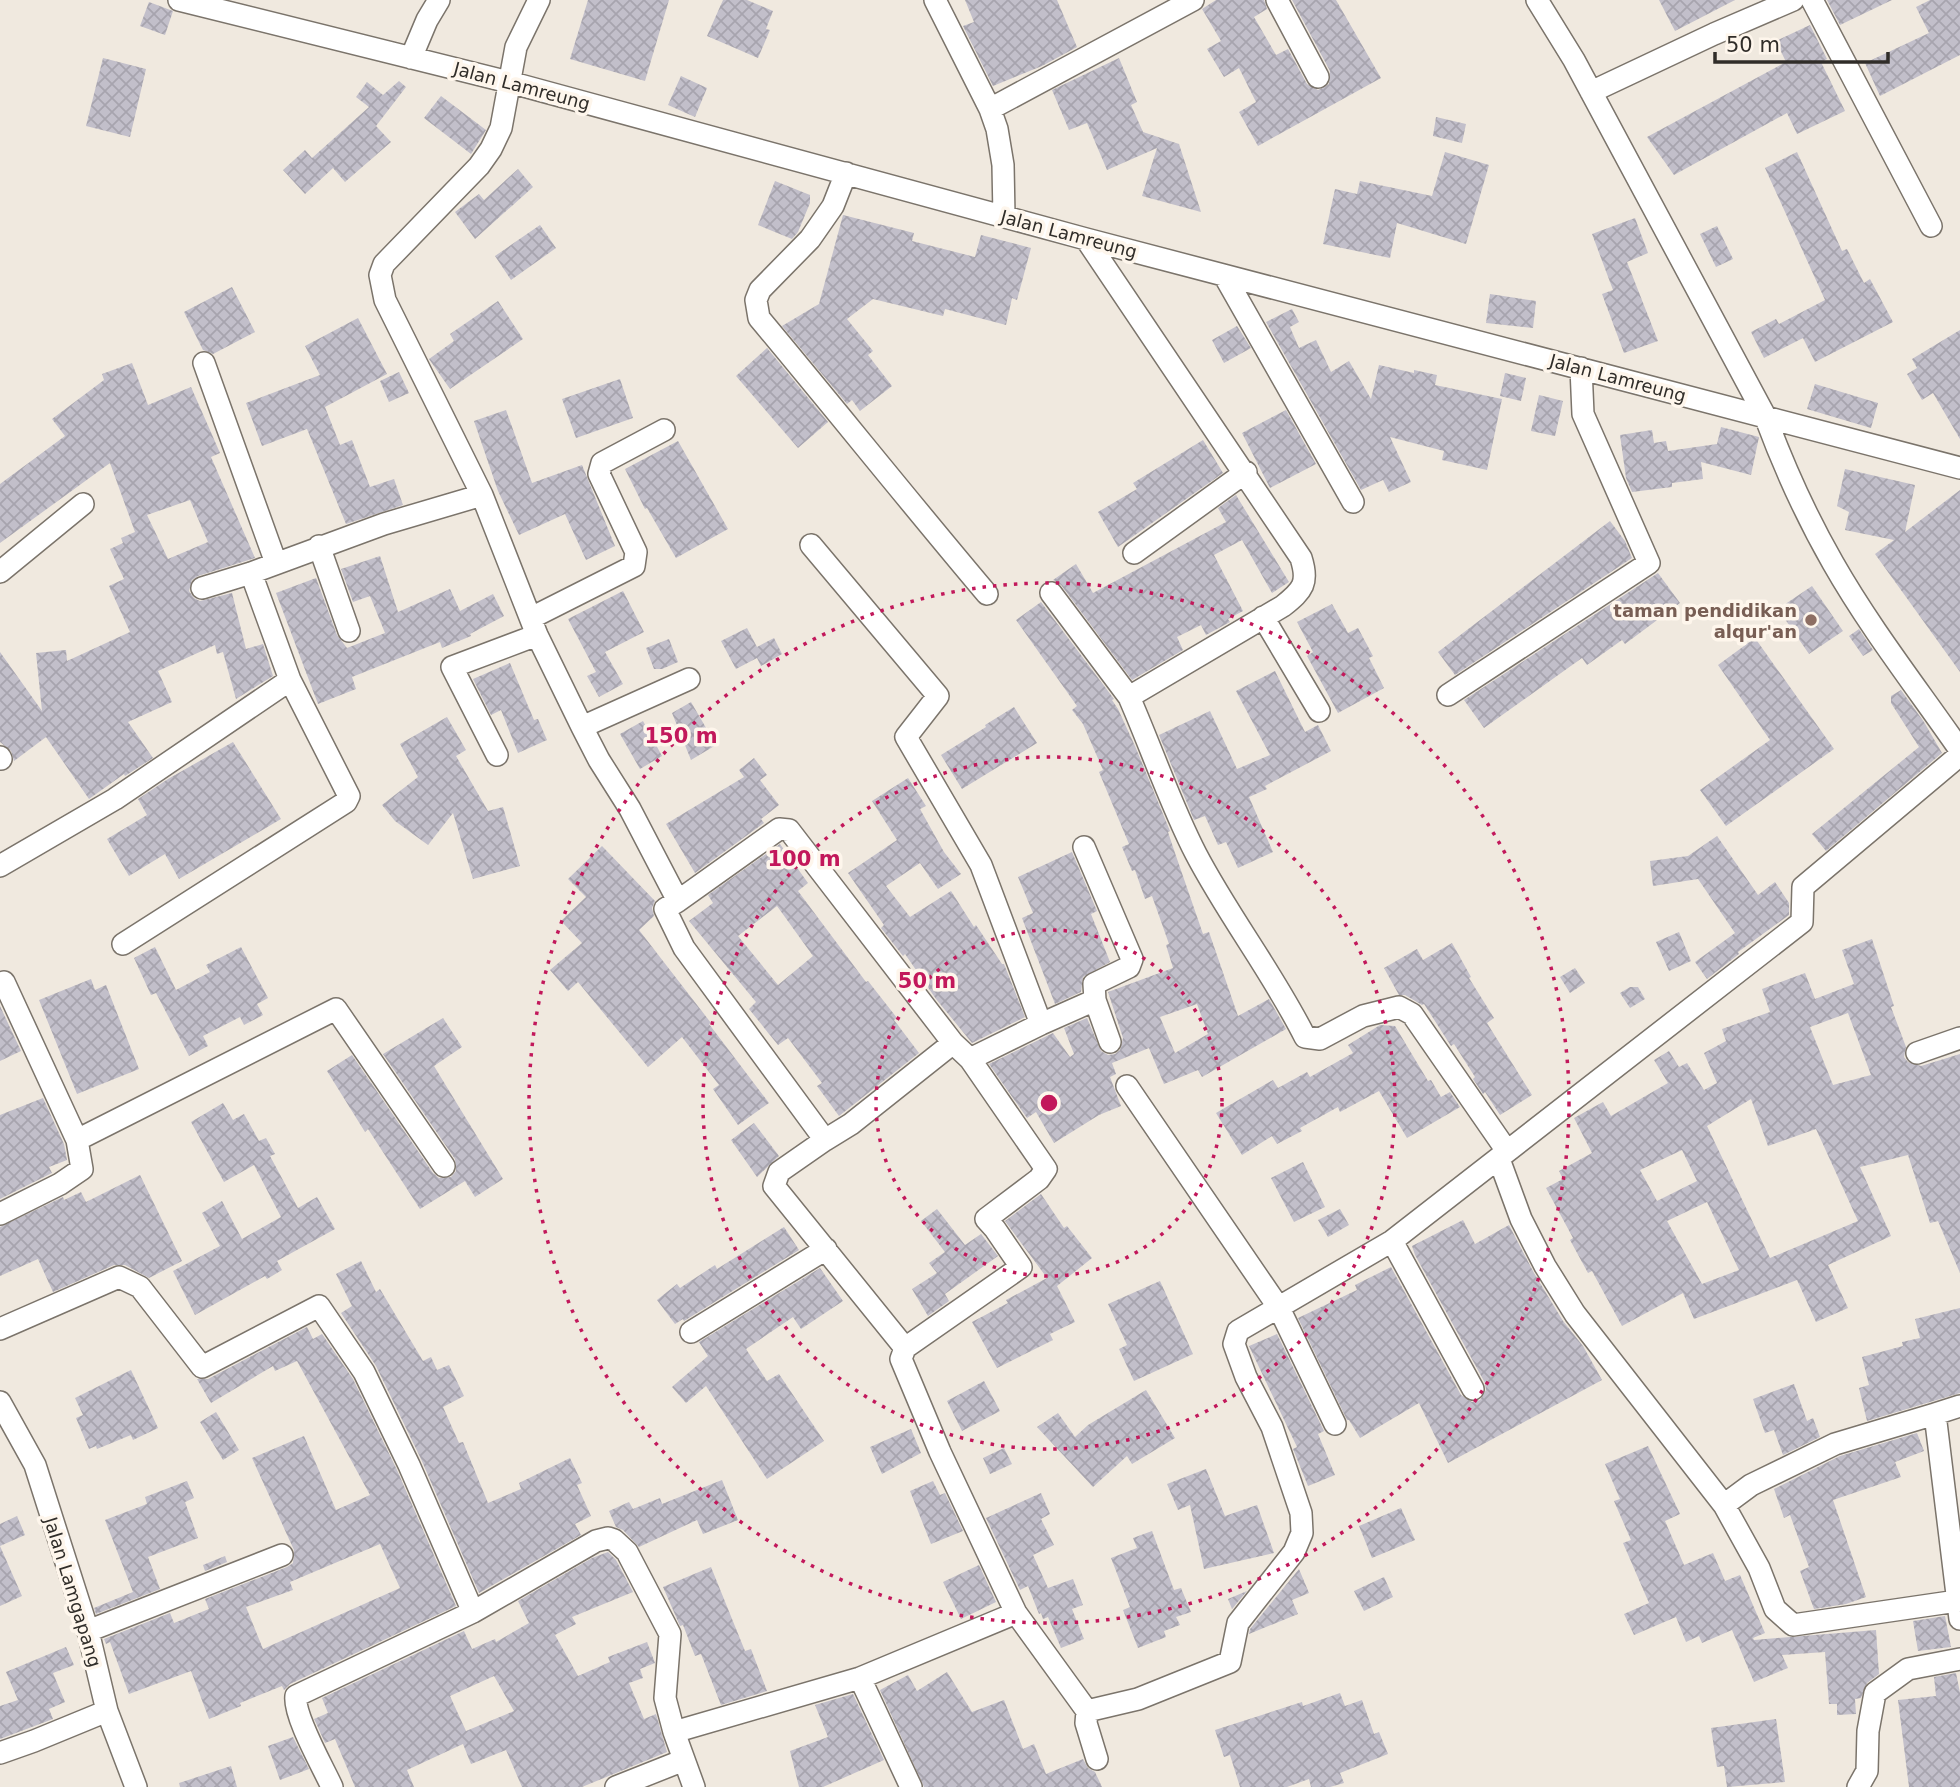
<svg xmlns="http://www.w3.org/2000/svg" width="1960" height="1787" viewBox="0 0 1960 1787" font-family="'DejaVu Sans',sans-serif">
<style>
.building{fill:url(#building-cross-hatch);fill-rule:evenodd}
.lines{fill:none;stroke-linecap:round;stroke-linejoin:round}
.street-casing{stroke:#7b746b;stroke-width:24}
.street{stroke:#fff;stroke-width:21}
.ring{fill:none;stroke:#c2185b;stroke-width:3.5;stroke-dasharray:3.5 7}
.education-dot{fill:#8d6e63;stroke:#fef6ec;stroke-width:2.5}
.labels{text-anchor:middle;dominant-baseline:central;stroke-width:7;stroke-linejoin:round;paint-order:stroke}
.street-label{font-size:18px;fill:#302d29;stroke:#fef6ec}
.education-label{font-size:18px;font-weight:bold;fill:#785e54;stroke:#fef6ec;text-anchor:end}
.centre{fill:#c2185b;stroke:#fef6ec;stroke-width:3.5}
.ring-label{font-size:21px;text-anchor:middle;font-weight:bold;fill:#c2185b;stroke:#fef6ec;stroke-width:7;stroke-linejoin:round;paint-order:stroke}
</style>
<defs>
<pattern id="building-cross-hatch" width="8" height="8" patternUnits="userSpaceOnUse" patternTransform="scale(1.75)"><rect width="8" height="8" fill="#c2bfca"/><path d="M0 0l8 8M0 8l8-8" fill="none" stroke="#a7a4ae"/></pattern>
</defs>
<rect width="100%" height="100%" fill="#f0e9df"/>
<path class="building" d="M588,0H669L645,81L570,59Z
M723,0H747L773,11L766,29L770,30L758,58L707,36Z
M965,0H1057L1077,47L1042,66L993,86L963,26L974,22Z
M1216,0H1264L1267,9L1254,17L1276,55L1288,49L1307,84L1318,90L1329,84L1330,71L1292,0H1336L1381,78L1258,146L1239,112L1256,102L1239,68L1224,77L1207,49L1221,41L1202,9Z
M1659,0H1735L1675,31Z
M1827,0H1892L1840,25Z
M1930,0H1960V55L1880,96L1865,63L1929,33L1916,7Z
M149,2L173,11L165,35L140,26Z
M1810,25L1827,59L1821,62L1845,111L1797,134L1787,113L1674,175L1647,137L1786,62L1776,41Z
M103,58L146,69L130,137L86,126Z
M1119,58L1137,102L1131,105L1143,132L1179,144L1201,212L1142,196L1157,148L1107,170L1087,123L1069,130L1052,90Z
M681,76L707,88L695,117L668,105Z
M399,81L406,87L376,126L391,142L345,182L333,168L305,194L283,170L305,150L312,158L369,107L356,97L367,82L383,95Z
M441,96L486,130L471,154L424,118Z
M1436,117L1466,124L1462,143L1433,136Z
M1445,152L1489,165L1466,244L1397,223L1390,258L1323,244L1335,189L1357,194L1360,181L1432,196Z
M1797,152L1842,251L1847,249L1864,283L1870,279L1893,322L1815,362L1803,338L1764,358L1751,332L1776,319L1779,324L1825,300L1765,168Z
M518,169L533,187L475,239L455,212L479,194L484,200Z
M775,181L810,195V203L798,232L792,239L758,225Z
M843,215L914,233L912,241L975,257L981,235L1031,248L1017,300L1012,298L1006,325L945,309L943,316L873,299L847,319L873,351L868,355L892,386L860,411L852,400L847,404L782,326L819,304Z
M1635,218L1648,253L1627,262L1658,341L1624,353L1602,294L1613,290L1592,234Z
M540,225L556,248L511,280L495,256Z
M1717,226L1733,259L1716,267L1700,234Z
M232,287L255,332L213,354L203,350L184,312Z
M1490,294L1536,301L1533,328L1486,323Z
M498,301L523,339L450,389L429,359L454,341L450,334Z
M1292,309L1299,322L1290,327L1299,348L1316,340L1331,372L1349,361L1371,399L1379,365L1414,373V370L1437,375L1435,385L1502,399L1487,470L1442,460L1444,451L1390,437L1411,482L1389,492L1383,480L1361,490L1266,322Z
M358,318L387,374L325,407L340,445L352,440L370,487L394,479L403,505L346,524L307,429L262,446L246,403L320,375L305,346Z
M1237,326L1251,348L1224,363L1212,340Z
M1960,330V439L1933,393L1922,400L1907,374L1917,368L1912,359Z
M767,348L828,422L798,448L736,376Z
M132,363L148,405L191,387L206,421L220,453L211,457L255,558L198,576L192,580L189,591L194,598L200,601L232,593L246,649L263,644L273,676L236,699L223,652L217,654L215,645L158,671L172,702L128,722L153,758L125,776L124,774L89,799L46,737L14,761L11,751L0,742V652L42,711L36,653L66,650L67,661L130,632L109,586L124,579L110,549L123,543L121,538L135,532L110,463L0,543V484L65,436L52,419L104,380L102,374ZM190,500L208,542L168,559L147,515Z
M399,372L409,393L389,402L380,381Z
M1505,373L1526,378L1521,401L1500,396Z
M620,379L633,418L576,438L562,399Z
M1815,384L1878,403L1871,428L1807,409Z
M1539,395L1563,401L1555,436L1531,431Z
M506,410L532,483L582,465L615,546L586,560L565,514L519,535L498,491L474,421Z
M1286,410L1316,464L1270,488L1242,433Z
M1721,427L1759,437L1751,475L1701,462L1703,479L1672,483V487L1632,492L1626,478L1620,435L1652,430L1654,443L1666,441L1668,451L1717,444Z
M1203,440L1223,473L1118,547L1098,512L1137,489L1133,483Z
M678,441L728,529L676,558L647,508L645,509L625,469Z
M1845,469L1915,485L1905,532L1960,490V672L1875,554L1894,540L1845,530L1849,512L1837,506Z
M1236,495L1289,582L1272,593L1242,540L1214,555L1243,611L1228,619L1230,622L1206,635L1201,625L1177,637L1183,650L1132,680L1061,585L1053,580L1076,564L1093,593L1226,522L1218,508Z
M1610,521L1625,541L1632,558L1455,675L1438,652Z
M380,556L398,612L450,589L460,611L493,594L504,616L470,634L471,636L442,648L440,642L352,677L356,689L318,704L276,593L316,578L337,635L347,648L385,633L370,596L353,602L341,569Z
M1658,573L1680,603L1625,644L1622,640L1587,665L1582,658L1484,728L1464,700Z
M1812,586L1843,631L1809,654L1778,609Z
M623,591L644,632L605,652L623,684L599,697L587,676L596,672L568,619Z
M1041,602L1114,699L1112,700L1118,709L1135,746L1170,831L1168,832L1175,853L1203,934L1209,932L1238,1016L1269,999L1286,1029L1202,1077L1198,1070L1164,1084L1149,1048L1112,1063L1116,1074L1110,1077L1121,1106L1099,1115L1054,1143L1036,1112L1027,1118L989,1064L1053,1033L1070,1057L1074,1054L1064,1028L1087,1018L1101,1051L1108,1055L1115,1054L1120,1050L1123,1038L1108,992L1173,968L1166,945L1169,944L1152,896L1145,899L1135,870L1132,871L1122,847L1129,844L1099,772L1103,770L1083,724L1072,710L1077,706L1016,620ZM1197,1004L1208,1034L1175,1053L1160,1017Z
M1332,604L1348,633L1358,628L1373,656L1369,658L1384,688L1338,713L1307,656L1313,652L1297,622Z
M747,628L757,647L774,638L782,654L761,666L757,658L736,669L721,641Z
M1859,629L1873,650L1863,656L1849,636Z
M1755,638L1834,749L1726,826L1700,790L1770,740L1718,665Z
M669,639L678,662L662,669H654L646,648Z
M510,663L534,720L538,719L547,740L518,753L501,710L491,715L473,679Z
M1275,671L1305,732L1318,725L1331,751L1265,786L1267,789L1249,797L1273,852L1238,868L1226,842L1218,845L1205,816L1194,820L1159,735L1210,711L1237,769L1270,755L1236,691Z
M1901,690L1924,722L1942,753L1826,851L1812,834L1919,747L1891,703V696Z
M691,702L716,745L691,760L672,713Z
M1014,707L1037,743L962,789L941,755L986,727L985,725Z
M447,717L466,750L456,756L488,811L503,807L520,866L473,879L453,813L428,845L395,821L382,805L418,777L400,744Z
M643,721L662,756L640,769L620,734Z
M233,742L281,819L179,879L165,854L129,876L107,839L147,815L138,799L168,779Z
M754,758L767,775L760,780L779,805L761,819L764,823L695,873L666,824L744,777L739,770Z
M908,778L926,806L920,809L944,852L961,874L938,889L920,863L886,886L910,917L951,891L974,927L976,925L1002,964H1004L1025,1017L972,1043L936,999L905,954L903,956L881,928L884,925L848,873L897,840L872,801Z
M1717,836L1758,895L1775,882L1789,903V915L1738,952L1739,954L1707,979L1695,962L1735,933L1698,879L1653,886L1650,861L1688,856Z
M780,844L808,883L798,891L866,982L868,981L897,1018L894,1020L919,1053L839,1116L817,1086L822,1083L788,1038L778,1045L749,1009L756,1002L689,921L713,903L708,895ZM777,906L813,956L778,985L738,936Z
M602,846L655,901L652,908L654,916L639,930L711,1023L709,1024L769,1103L738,1125L713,1089L719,1085L682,1037L648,1067L578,982L568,991L550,970L582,943L561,921L586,897L568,879Z
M1072,852L1097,911L1091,914L1110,962L1083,977L1081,992L1055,1004L1022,918L1033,913L1018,877Z
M1679,932L1691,961L1669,971L1656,942Z
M1872,939L1894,1006L1891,1007L1906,1047L1904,1057L1908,1062L1921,1066L1960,1054V1273L1938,1221L1930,1223L1908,1155L1860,1167L1891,1236L1828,1265L1848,1308L1816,1322L1797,1280L1694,1319L1683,1293L1622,1326L1592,1271L1588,1273L1570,1240L1573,1238L1546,1188L1563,1179L1559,1171L1592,1153L1574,1118L1603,1102L1611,1116L1668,1083L1654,1060L1669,1051L1679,1067L1687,1063L1704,1090L1717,1083L1704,1053L1726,1041L1722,1029L1770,1012L1762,989L1805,973L1815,999L1854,984L1842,950ZM1848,1013L1871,1075L1833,1085L1810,1027ZM1751,1099L1768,1146L1816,1129L1858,1221L1770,1258L1707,1126ZM1682,1150L1697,1181L1657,1201L1640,1170ZM1707,1202L1739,1270L1702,1284L1667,1221Z
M1452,943L1471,977L1469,978L1494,1018L1487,1023L1532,1095L1500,1115L1485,1092L1483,1094L1473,1079L1475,1077L1454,1044L1451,1046L1424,1004L1422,1005L1405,995H1399L1384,968L1417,949L1423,960Z
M155,947L176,990L210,972L206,965L241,947L268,998L257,1004L263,1015L244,1025L240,1017L203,1036L208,1046L189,1056L156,993L151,995L134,958Z
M1575,968L1585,983L1570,993L1560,977Z
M91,979L95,990L106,985L139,1069L77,1094L39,1000Z
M1630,987H1638L1645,999L1630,1008L1620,993Z
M0,1006L21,1051L0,1061Z
M443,1018L462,1047L434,1066L503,1179L475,1197L465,1181L420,1209L368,1129L365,1132L327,1071L352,1055L433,1173L439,1178L451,1177L456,1171L455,1159L383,1054Z
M1380,1025L1395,1026L1428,1081L1431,1080L1441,1097L1450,1092L1460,1107L1407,1138L1379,1091L1340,1112L1338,1107L1300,1128L1302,1131L1277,1144L1272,1136L1242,1155L1216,1113L1273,1080L1278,1088L1307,1072L1310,1077L1353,1053L1348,1045Z
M43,1098L64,1144L67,1160L49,1167L52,1173L0,1199V1115Z
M223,1103L233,1120L244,1114L259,1141L266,1138L275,1154L270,1156L298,1208L317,1197L335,1229L277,1261L282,1270L267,1279L265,1276L195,1315L173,1271L220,1246L202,1213L222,1201L242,1239L281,1217L254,1165L224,1182L191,1122Z
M754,1123L779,1156L757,1177L731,1140Z
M1303,1162L1325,1207L1294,1222L1271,1178Z
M140,1175L182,1261L149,1278L125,1265H114L53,1292L38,1259L0,1276V1227L63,1197L64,1200L81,1192L86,1202Z
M1041,1194L1064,1228L1067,1226L1092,1258L1057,1286L1075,1322L1050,1334L1053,1340L997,1368L972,1322L1008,1303L1006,1300L1047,1278L1005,1221Z
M937,1209L965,1245L981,1234L998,1256L945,1294L949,1301L928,1316L912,1289L937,1273L929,1263L945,1252L921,1221Z
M1340,1209L1349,1225L1328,1237L1318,1220Z
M1463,1220L1475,1244L1509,1225L1534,1273L1563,1321L1583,1346L1602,1380L1448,1463L1419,1403L1360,1438L1349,1420H1347L1298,1318L1357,1290L1355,1285L1391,1267L1461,1395L1472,1402L1480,1400L1486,1390L1485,1383L1415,1255L1412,1246Z
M784,1227L799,1250L684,1321L683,1319L675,1324L657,1300L677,1284L680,1288L715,1265L717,1269Z
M361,1261L376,1292L380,1289L423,1361L431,1357L437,1370L449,1365L464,1396L443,1407L459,1443L463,1442L488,1503L521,1489L519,1483L570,1458L582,1483L577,1485L591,1516L575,1524L581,1535L479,1593L421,1459L376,1366L341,1313L352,1306L336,1274Z
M820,1268L843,1301L801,1329L793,1317L746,1349L767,1381L779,1374L824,1441L767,1479L706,1386L686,1403L672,1387L708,1356L699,1342Z
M1160,1281L1193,1354L1134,1381L1119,1349L1127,1345L1108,1304Z
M1960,1308V1393L1867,1421L1859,1388L1869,1385L1862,1357L1903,1346L1902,1342L1920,1338L1915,1319Z
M307,1327L313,1339L322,1334L353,1379L397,1470L456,1606L290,1684L284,1690L282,1686L240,1703L241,1706L209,1719L191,1671L129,1694L110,1642L106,1644L104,1639L170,1613L174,1623L209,1609L205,1599L287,1567L293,1563L294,1550L252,1458L304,1436L336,1510L370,1495L297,1361L275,1371L273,1366L211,1403L197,1379H208ZM380,1544L400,1588L263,1649L246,1607L293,1590L290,1582Z
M1277,1334L1324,1431L1318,1434L1335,1475L1308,1486L1293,1449L1297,1447L1249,1346Z
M131,1370L158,1428L133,1440L131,1435L97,1449L96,1446L89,1449L76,1418L83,1415L75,1398Z
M984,1381L1000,1411L962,1431L947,1401Z
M1794,1384L1807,1421L1813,1418L1820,1437L1783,1455L1774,1430L1765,1433L1753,1399Z
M1146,1390L1175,1438L1132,1464L1127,1456L1093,1487L1037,1427L1058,1413L1075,1437L1088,1425Z
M216,1412L239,1450L223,1460L200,1422Z
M911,1429L921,1453L882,1474L870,1447Z
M1917,1433L1924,1451L1895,1462L1901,1477L1833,1500L1866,1597L1846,1604L1814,1609L1800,1571L1809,1567L1790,1515L1784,1518L1774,1489L1840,1456Z
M1648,1446L1680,1514L1665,1521L1684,1565L1713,1553L1725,1581L1740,1575L1765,1633L1753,1638L1754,1640L1876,1630L1879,1674L1867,1683L1861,1698L1855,1699L1856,1714L1837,1715V1704H1829L1825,1652L1782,1655L1788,1668L1754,1682L1732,1630L1702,1643L1699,1636L1686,1642L1676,1617L1634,1635L1624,1614L1649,1603L1623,1543L1631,1540L1614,1501L1620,1499L1605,1464Z
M1004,1448L1012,1464L990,1474L983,1458Z
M1206,1469L1225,1516L1257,1505L1274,1553L1204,1569L1190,1505L1178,1510L1167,1484Z
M722,1480L738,1520L703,1534L697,1520L639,1547L623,1530L616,1527L609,1511L629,1502L633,1509L660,1498L662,1504Z
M187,1481L194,1498L185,1502L198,1538L148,1557L160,1589L96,1614L94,1608L133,1592L105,1520L147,1504L145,1497Z
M933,1481L940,1495L945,1493L963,1531L931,1544L910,1491Z
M1041,1493L1050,1514L1041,1519L1054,1545L1033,1555L1048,1588L1073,1579L1083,1605L1072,1609L1084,1639L1061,1648L1048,1617L1043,1619L1041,1613L1039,1614L1028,1586L1020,1590L986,1518Z
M1401,1508L1415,1540L1372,1558L1359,1526Z
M17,1516L25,1535L0,1546L22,1596L0,1606V1524Z
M1152,1531L1174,1590L1181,1588L1191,1612L1176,1617L1180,1625L1164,1631L1166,1637L1138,1648L1123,1610L1130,1607L1111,1558L1137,1548L1133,1538Z
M608,1552L616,1560L633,1592L572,1617L576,1624L555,1635L578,1676L610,1662L608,1657L647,1642L655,1663L640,1669L643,1678L629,1683L644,1719L656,1714L667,1752L582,1787H522L506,1750L471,1764L463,1744L407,1770L414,1787H355L335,1739L325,1743L316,1723L314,1719L328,1713L322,1698L464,1631L472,1649L495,1639L496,1642L529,1623L518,1601L592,1558ZM494,1676L514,1711L466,1731L450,1696Z
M225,1556L227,1562L205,1571L203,1565Z
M979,1565L996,1602L961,1619L943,1582Z
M711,1567L745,1651L751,1649L767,1691L721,1705L701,1654L695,1656L683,1625L680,1626L663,1587Z
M1299,1569L1309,1593L1292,1600L1298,1614L1249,1634L1250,1629Z
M1384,1577L1393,1597L1364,1611L1354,1591Z
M1247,1591L1232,1609L1228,1599Z
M1945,1616L1951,1647L1918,1651L1913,1621Z
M66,1647L74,1665L53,1673L65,1702L49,1709L53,1719L0,1739V1706L18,1700L6,1672Z
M947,1672L972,1712L1004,1700L1023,1749L1034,1744L1046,1774L1083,1759L1088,1768L1095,1772L1102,1787H924L880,1690L908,1675L917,1691Z
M1956,1673L1960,1693V1787H1909L1898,1700L1936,1696L1934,1677Z
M1340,1693L1345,1706L1362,1700L1374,1734L1379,1732L1388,1754L1340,1773L1344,1783L1330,1787H1311L1309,1779L1287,1787H1240L1230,1755L1224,1757L1215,1730L1302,1702L1303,1706Z
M853,1694L884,1760L823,1787H799L790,1751L828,1737L815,1705Z
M1776,1719L1785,1782L1727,1787L1724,1766L1717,1767L1711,1728Z
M293,1737L309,1769L280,1780L268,1746Z
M231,1766L237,1787H180L179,1783Z"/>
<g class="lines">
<g class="street-casing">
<path id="street" d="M179,0L509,82L1086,239L1960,468
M539,0L516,47L501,128L491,149L479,166L384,264L380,275L385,300L482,495L537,635L582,727L599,760L630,809L678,901L779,829L789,830L953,1043L970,1059L1046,1169L1039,1179L986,1219L995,1229L1021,1267L905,1348L901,1359L940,1452L1016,1613L1087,1711L1138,1699L1230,1662L1238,1623L1294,1552L1302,1533L1301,1513L1272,1427L1246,1377L1234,1344L1238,1331L1392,1241L1802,922L1803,887L1960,755
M935,0L990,109L997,129L1003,165L1004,216
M1277,0L1318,77
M1537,0L1574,60L1765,416C1784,467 1806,516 1833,563C1870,628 1917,688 1960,750
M1812,0L1931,226
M411,58L427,20L439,0
M1591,92L1714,34L1793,0
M990,109L1193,0
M846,173L833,206L810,239L760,290L756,300L759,318C836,410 910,503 987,594
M1224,275L1353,502
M204,363L276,563
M811,545L938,696L906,737L981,865L1041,1024
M319,546L349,631
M1134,553L1246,472
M0,572L83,504
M202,588L251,573L384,524L482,495
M1051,593L1129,697L1283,606C1303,590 1309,583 1301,558L1086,239
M1263,617L1319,711
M531,618L634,566L636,552L599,474L602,463L664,430
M1448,695L1649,563L1583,414L1581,368
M1129,697C1151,747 1171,806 1196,854C1229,917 1273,973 1305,1037L1320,1039L1363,1016L1399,1007L1412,1014L1507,1151
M582,727L689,679
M497,755L452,667L537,635
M0,757L1,759
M1084,847L1132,959L1129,967L1094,984L1095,1000L1110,1042
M0,866L115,799L290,680
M678,901L665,909L684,948L825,1140L851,1124L953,1043
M123,944L346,802L349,796L290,680L251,573
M4,982L77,1140
M1917,1053L1960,1038
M970,1059L1041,1024L1095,1000
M1127,1086L1279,1308L1335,1424
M825,1140L779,1172L774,1186L905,1348
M1499,1159L1521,1219L1545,1266L1575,1314L1724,1505L1759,1568L1775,1609L1793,1625L1957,1601
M0,1214L60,1184L82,1169L77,1140L336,1009L444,1166
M1392,1241L1473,1389
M0,1329L119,1277L140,1287L202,1367L319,1306L364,1372L409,1465L473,1612
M691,1332L826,1249
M0,1402L35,1465L88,1631L107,1711L136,1787
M1960,1406L1935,1414L1960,1619
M1724,1505L1751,1485L1835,1444L1935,1414
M88,1631L282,1555
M860,1678L911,1787
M1087,1711L1086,1723L1097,1759
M674,1732L860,1678L1016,1613
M0,1753L34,1741L107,1711
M332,1787C323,1767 293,1715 296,1696L473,1612L596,1541L608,1538L614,1540L627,1552L670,1634L665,1698L674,1732L694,1787
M616,1787L684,1760
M1858,1787L1867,1771L1868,1731L1875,1693L1908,1669L1960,1659"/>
</g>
<use href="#street" class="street"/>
</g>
<g class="ring">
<circle cx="1049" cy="1103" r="173"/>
<circle cx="1049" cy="1103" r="346"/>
<circle cx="1049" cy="1103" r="520"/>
</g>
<circle class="education-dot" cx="1811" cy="620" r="7"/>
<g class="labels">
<g class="street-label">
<text transform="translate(522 86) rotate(15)">Jalan Lamreung</text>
<text transform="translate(1069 234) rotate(15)">Jalan Lamreung</text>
<text transform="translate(1618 378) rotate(15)">Jalan Lamreung</text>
<text transform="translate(73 1592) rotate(73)">Jalan Lamgapang</text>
</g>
<g class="education-label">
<text x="1797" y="610">taman pendidikan<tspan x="1797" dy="21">alqur'an</tspan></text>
</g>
</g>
<circle cx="1049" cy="1103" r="10" class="centre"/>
<g class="ring-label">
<text x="681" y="743">150 m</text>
<text x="804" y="866">100 m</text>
<text x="927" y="988">50 m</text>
</g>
<path d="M1715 52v10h173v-10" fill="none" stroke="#302d29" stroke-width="3.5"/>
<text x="1726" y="52" font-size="21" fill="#302d29" stroke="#fef6ec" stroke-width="5" paint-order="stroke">50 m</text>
</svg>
